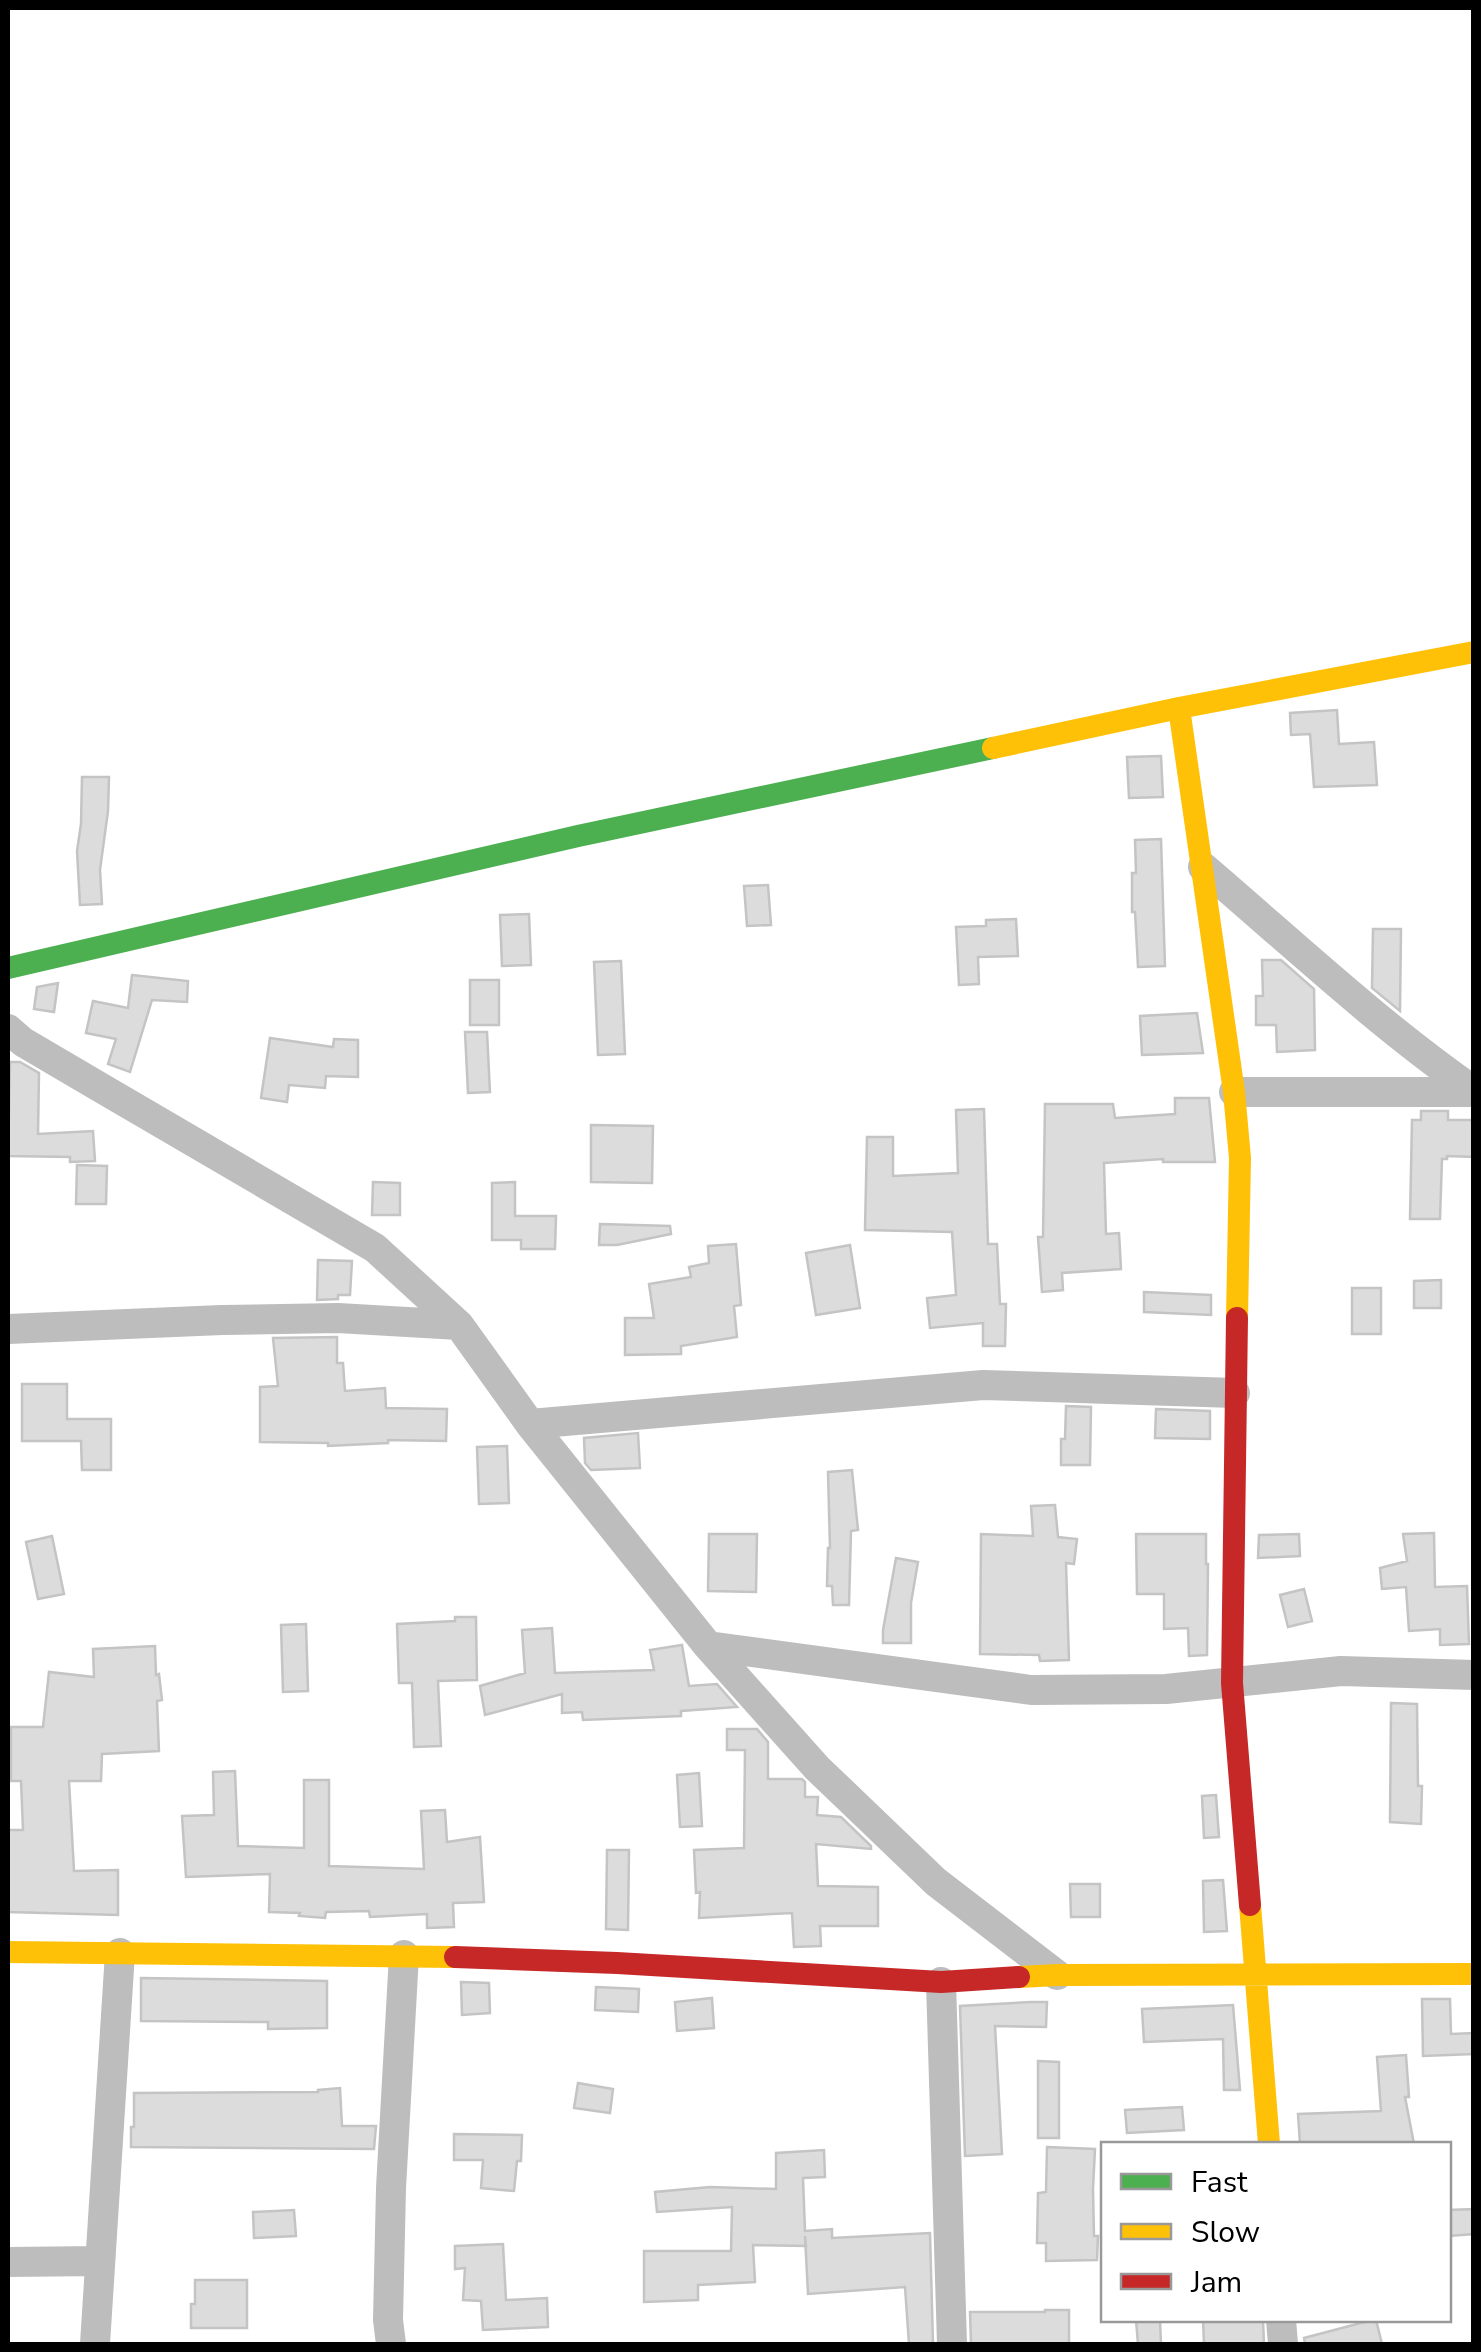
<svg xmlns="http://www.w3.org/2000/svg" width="1481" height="2352" viewBox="0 0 1481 2352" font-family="'Nunito Sans',sans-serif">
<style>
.building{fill:#dcdcdc;stroke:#c4c4c4;stroke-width:2.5}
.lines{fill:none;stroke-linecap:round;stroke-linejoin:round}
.street{stroke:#bdbdbd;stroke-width:30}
.fast{stroke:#4caf50;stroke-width:22}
.slow{stroke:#ffc107;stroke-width:22}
.jam{stroke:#c62828;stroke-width:22}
</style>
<rect width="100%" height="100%" fill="#fff"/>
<path class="building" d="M1337,710L1339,744L1374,742L1377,785L1314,787L1310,734L1291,735L1290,713Z
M1161,756L1163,797L1129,798L1127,757Z
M82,777H109L108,811L100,870L102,904L80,905L77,851L81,824Z
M1161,839L1165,966L1138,967L1135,912H1132V873H1136L1135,840Z
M768,885L771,925L747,926L744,886Z
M529,914L531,965L502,966L500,915Z
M1016,919L1018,956L978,957L979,984L959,985L956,927L986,926V920Z
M1373,929H1401L1400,1011L1372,988Z
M1262,960H1281L1314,989L1315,1050L1277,1052L1276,1025H1256V996H1263Z
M621,961L625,1054L598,1055L594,962Z
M132,975L188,981L187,1002L152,1000L130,1072L108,1064L116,1039L86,1033L93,1001L128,1008Z
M470,980H499V1025H470Z
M58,983L54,1012L34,1009L37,987Z
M1197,1013L1203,1053L1142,1055L1140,1016Z
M465,1032H487L490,1092L468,1093Z
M270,1038L333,1047L334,1039L358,1040V1077L326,1076L325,1088L289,1085L287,1102L261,1098Z
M10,1062H20L39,1073L38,1134L93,1131L95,1161L70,1162V1157L8,1156Z
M1175,1098H1209L1215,1162H1163V1159L1104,1163L1106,1234L1119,1233L1121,1269L1062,1273L1063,1290L1042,1292L1038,1237H1043L1045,1104H1113L1115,1118L1175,1114Z
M984,1109L988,1244H997L1000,1304H1006L1005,1346H983V1323L930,1328L927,1298L956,1295L952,1232L865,1230L867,1137H893V1176L958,1173L956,1110Z
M1421,1111H1448V1120H1474V1157L1447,1156V1159H1442L1440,1219H1410L1412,1120H1421Z
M591,1125L653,1126L652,1183L591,1182Z
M77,1165L107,1166L106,1204H76Z
M373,1182L400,1183V1215H372Z
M515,1182V1216H556L555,1249H521V1240H492V1183Z
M600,1224L670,1226L671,1234L617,1245H599Z
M736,1244L741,1305L734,1306L737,1337L681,1346V1354L625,1355V1318H654L649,1284L691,1277L689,1267L709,1263L708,1246Z
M850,1245L860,1308L816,1315L806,1253Z
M318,1260L352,1261L350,1295H338V1299L317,1300Z
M1441,1280V1308H1414V1281Z
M1352,1288H1381V1334H1352Z
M1144,1292L1211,1295V1315L1144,1312Z
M337,1337V1363H343L345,1391L385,1388L386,1408L447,1409L446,1441L388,1440V1443L328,1446V1443L260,1442V1387L278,1386L273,1338Z
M22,1384H67V1419H111V1470H82L81,1441H22Z
M1066,1406L1091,1407L1090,1465H1061V1439H1065Z
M1156,1409L1210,1411V1439L1155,1438Z
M638,1433L640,1468L591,1470L585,1463L584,1438Z
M507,1446L509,1503L479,1504L477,1447Z
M852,1470L858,1530L851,1531L849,1605H833L832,1586H827L828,1548H830L828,1472Z
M1055,1505L1058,1537L1077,1539L1074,1564L1066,1563L1069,1660L1040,1661L1039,1655L980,1654L981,1534L1033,1536L1031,1506Z
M1434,1533L1435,1587L1467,1586L1469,1644L1440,1645V1629L1409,1631L1406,1587L1382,1589L1380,1568L1407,1561L1403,1534Z
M709,1534H757L756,1592L708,1591Z
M1136,1534H1206V1564H1208L1207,1655L1189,1656L1188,1628L1164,1629V1594H1137Z
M1299,1534L1300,1556L1258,1558L1259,1535Z
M52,1536L64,1594L38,1599L26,1542Z
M896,1558L918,1562L911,1603V1643H883V1630Z
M1304,1589L1312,1621L1288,1627L1280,1595Z
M455,1617H476L477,1680L438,1681L441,1746L414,1747L412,1683H399L397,1624L455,1621Z
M306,1624L308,1691L283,1692L281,1625Z
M552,1628L555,1673L654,1670L650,1650L682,1645L689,1686L717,1684L737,1707L681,1711V1716L583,1720L582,1712L562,1713V1694L485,1715L480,1686L525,1673L522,1630Z
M155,1646L156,1675L159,1674L162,1700L157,1701L159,1751L102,1754L101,1781H69L74,1871L118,1870V1915L8,1912V1830H23L21,1781H11V1727H43L49,1672L94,1677L93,1649Z
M1391,1703L1417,1704L1418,1786H1422L1421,1824L1390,1822Z
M727,1729H757L768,1742V1779H802L805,1782V1797H818L817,1815L841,1817L871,1846V1849L816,1844L818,1886L878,1887V1926H820L821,1946L794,1947L792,1913L699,1918L700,1892L696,1893L694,1850L744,1848L745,1750H727Z
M235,1771L238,1846L304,1848V1780H329V1866L424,1869L421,1811L445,1810L447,1842L480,1837L484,1902L453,1903L454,1927L427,1928V1914L370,1917L369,1911L326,1912L325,1918L299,1916L300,1913L269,1912L270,1874L186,1877L182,1816L214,1815L213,1772Z
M699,1773L702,1826L680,1827L677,1775Z
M1216,1795L1219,1837L1204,1838L1202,1796Z
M607,1850H629L628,1930L606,1929Z
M1223,1880L1227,1931L1204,1932L1203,1881Z
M1070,1884H1100V1917H1071Z
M141,1978L327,1981V2028L268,2029V2022L141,2021Z
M461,1982L489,1983L490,2013L462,2015Z
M596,1987L639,1989L638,2012L595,2010Z
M712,1998L714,2028L677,2031L675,2002Z
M1422,1999H1450L1451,2034L1474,2033V2054L1423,2056Z
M1031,2002H1047L1046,2027L995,2026L1002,2154L965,2156L960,2006Z
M1233,2005L1240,2090H1224L1223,2039L1144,2042L1142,2009Z
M1406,2055L1409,2097H1405L1414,2144H1300L1298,2114L1381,2111L1377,2057Z
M1038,2061L1059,2062V2138H1038Z
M578,2083L613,2089L610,2113L574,2108Z
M340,2088L342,2126H376L374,2149L131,2147V2127H134V2093L318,2092V2090Z
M1182,2107L1184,2130L1127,2133L1125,2110Z
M454,2134L522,2135L521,2161H517L514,2191L481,2188L483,2160H454Z
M1047,2147L1095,2149L1093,2189L1094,2236H1098L1097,2260L1046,2261V2243H1037L1038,2193L1046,2192Z
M824,2150L825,2177L803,2178L805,2231L832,2229V2238L930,2233L933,2344H909L905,2287L808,2294L805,2236L806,2246L753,2245L755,2282L698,2285V2300L644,2302V2251H731L732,2207L657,2212L655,2192L710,2187L776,2189V2153Z
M1474,2209V2234L1449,2236L1448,2210Z
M294,2210L296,2236L254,2238L253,2212Z
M503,2244L506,2300L547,2298L548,2327L483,2330L481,2301L463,2300L465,2268L455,2269V2246Z
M195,2280H247V2328H191V2304H195Z
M1045,2310H1069V2344H971L970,2312H1045Z
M1136,2320H1160L1161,2344H1138Z
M1203,2320H1263L1264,2344H1204Z
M1372,2320H1376L1382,2344H1305L1304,2338Z"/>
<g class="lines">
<path class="street" d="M1203,867C1292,943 1378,1024 1474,1091
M8,1029L23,1042L103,1089L375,1248L459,1325L530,1424L708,1646L817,1768L936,1882L1057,1975
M1234,1092H1474
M8,1329L222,1320L338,1318L459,1325
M530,1424L983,1385L1235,1393
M708,1646L1031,1690L1166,1689L1341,1671L1474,1675
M941,1982L952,2344
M8,2262L99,2261
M1281,2320L1283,2344
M95,2344L120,1953
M391,2344L388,2320L391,2188L404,1955"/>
<path class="fast" d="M8,968L578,836L993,748"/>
<path class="slow" d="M1179,708L1234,1092L1240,1158L1237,1318
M993,748L1179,708L1474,652
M1250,1905L1269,2144
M8,1952L455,1957
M1019,1977L1057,1975L1474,1974"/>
<path class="jam" d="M1237,1318L1232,1683L1250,1905
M455,1957L617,1963L941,1982L1019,1977"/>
</g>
<rect width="1481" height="2352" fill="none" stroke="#000000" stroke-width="20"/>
<rect x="1101" y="2142" width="350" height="180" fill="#ffffff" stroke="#999999" stroke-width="2.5"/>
<rect x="1121" y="2174" width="50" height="15" fill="#4caf50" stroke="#999999" stroke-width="2.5"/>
<text x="1191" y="2192" font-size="30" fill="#000000">Fast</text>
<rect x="1121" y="2224" width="50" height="15" fill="#ffc107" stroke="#999999" stroke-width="2.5"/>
<text x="1191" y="2242" font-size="30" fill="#000000">Slow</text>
<rect x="1121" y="2274" width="50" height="15" fill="#c62828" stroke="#999999" stroke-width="2.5"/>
<text x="1191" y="2292" font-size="30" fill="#000000">Jam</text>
</svg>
